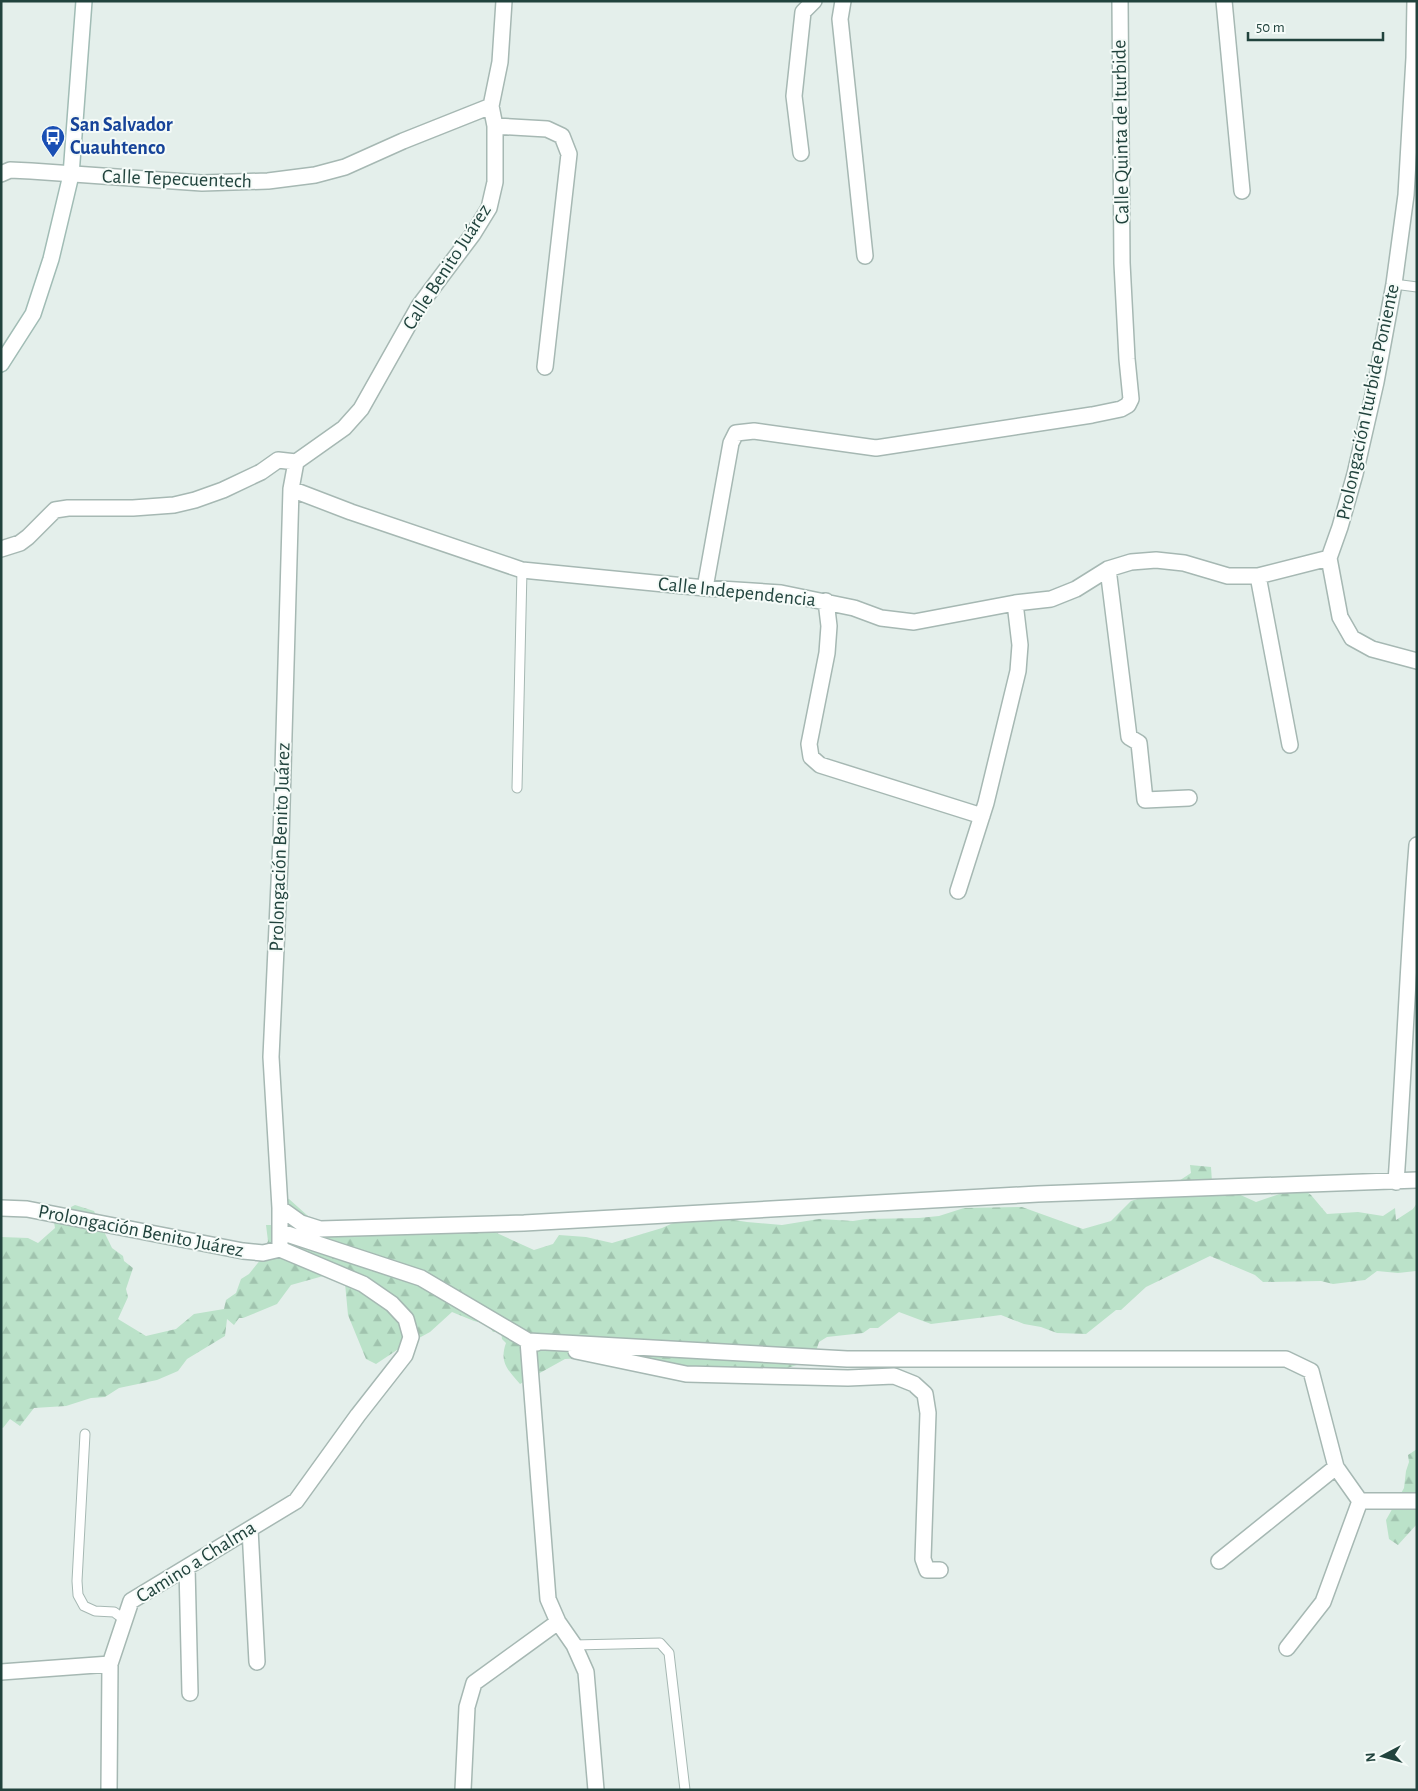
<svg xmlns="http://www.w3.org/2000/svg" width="1418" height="1791" viewBox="0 0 1418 1791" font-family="'Alegreya Sans',sans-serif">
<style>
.forest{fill:url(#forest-firs)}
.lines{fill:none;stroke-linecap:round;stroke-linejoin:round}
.service-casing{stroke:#a6b8b3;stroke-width:11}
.minor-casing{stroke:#a6b8b3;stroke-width:18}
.secondary-casing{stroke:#a1bcb5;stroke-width:18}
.service{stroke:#fff;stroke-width:9}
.minor{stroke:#fff;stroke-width:15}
.secondary{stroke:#fff;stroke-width:15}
.labels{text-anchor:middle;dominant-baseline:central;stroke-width:4;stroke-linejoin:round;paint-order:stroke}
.transit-label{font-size:20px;font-weight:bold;fill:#164399;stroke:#f5fbf8;text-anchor:start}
.street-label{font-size:20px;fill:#21433d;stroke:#f5fbf8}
</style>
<defs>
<pattern id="forest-firs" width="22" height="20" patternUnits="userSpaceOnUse" patternTransform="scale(1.25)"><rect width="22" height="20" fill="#bbe2c9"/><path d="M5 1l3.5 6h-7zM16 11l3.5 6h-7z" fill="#a0c3ae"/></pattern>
</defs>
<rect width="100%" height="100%" fill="#e4efeb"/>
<path class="forest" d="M1190,1165L1211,1167L1212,1182L1256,1202L1300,1187L1311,1195L1327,1214L1358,1212L1383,1216L1395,1208L1396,1220L1413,1209L1417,1203V1273L1416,1271L1398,1273L1377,1271L1365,1280L1333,1284L1321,1281L1263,1282L1255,1275L1210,1256L1146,1287L1121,1310H1116L1086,1334L1057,1333L1041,1327L1024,1324L1001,1315L931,1324L899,1312L878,1328H870L863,1333L827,1337L819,1342L815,1354L797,1361V1365L781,1370L782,1378L601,1357L565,1359L520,1384C508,1370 499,1362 506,1343L502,1339L501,1331L493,1332L488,1324L474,1321L452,1312L430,1332L397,1350L376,1364L366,1359L348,1315L345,1283L334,1273L291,1285L277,1304L243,1318H239L234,1325L227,1319L225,1336L187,1359L178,1371L157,1380L119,1388L105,1397L91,1398L66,1406L34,1408L20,1426L10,1419L3,1428L1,1427V1237L28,1238L38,1243L55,1228L53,1216L75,1205L94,1211L112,1248L123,1256L124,1261L133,1268L126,1289L128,1297L118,1319L146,1336L176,1329L194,1314L224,1309L226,1300L236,1293L241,1279L249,1274L265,1254L264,1250L268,1241L266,1225H277L282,1200L289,1199L308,1216L326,1223L405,1231L415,1235L479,1225L534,1250L553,1244L559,1235L586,1237L612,1243L662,1228L684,1218H721L747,1222L782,1225L819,1219L853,1221L866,1219L919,1218L939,1216L964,1208L1022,1207L1083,1229L1111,1221L1131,1201L1165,1190L1191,1173Z
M1417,1449V1524L1398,1545L1389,1539L1386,1520L1404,1488L1406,1471L1409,1462L1408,1455Z"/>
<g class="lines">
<g class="service-casing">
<path id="service" d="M1394,284L1417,287
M517,788L522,570
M85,1434L77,1581L78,1595L84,1606L95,1611L114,1612L125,1620
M574,1645L660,1643L669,1653L685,1790"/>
</g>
<g class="minor-casing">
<path id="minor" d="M843,1L840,19L865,256
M1224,1L1242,191
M1415,1L1414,58L1406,195L1394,284L1376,382L1355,474L1340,527L1329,558L1340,617L1352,638L1372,649L1417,661
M495,126L547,129L562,136L569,154L545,367
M801,153L794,96L803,12L814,1
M1,174L10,170L31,171L202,183L268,181L315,175L345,167L403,141L491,106
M296,462L344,428L361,409L419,306L473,234L489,208L495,182V126L491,106L500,62L504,1
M291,489L351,512L522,570L705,588L781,593L854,608L881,618L914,622L1015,603L1051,599L1076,589L1108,569L1131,562L1156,560L1184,563L1228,576H1258L1329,558
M1,549L20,543L28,537L55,510L68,508H133L174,505L195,500L223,490L261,472L278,460L296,462
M1108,569L1129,737L1139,743L1145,800L1189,798
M1258,576L1290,745
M705,588L731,443L736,433L754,431L876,448L1092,415L1121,409L1128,405L1131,399L1127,359L1122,263L1120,1
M826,601L829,626L827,653L809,744L811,757L820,765L982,816
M958,891L986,803L1018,671L1020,645L1015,603
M1396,1182C1404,1070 1408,957 1417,845
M1,1208L27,1209L243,1251L263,1253L280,1249
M280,1208L301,1223L320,1229L524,1223L1038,1194L1417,1180
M281,1232L421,1278L528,1341L537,1343
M576,1351L686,1374L848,1378L894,1376L914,1384L925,1394L928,1413L923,1559L927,1570H940
M250,1529L257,1662
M1219,1561L1336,1467
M187,1567L190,1693
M1287,1648L1323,1602L1360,1501
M1,1672L110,1664
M109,1790L110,1664L131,1601L296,1501L358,1415L405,1355L411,1337L406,1319L392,1304L363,1284L280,1249V1208L271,1057L281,840L291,489L296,462
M463,1790L467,1707L474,1683L558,1622
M596,1790L586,1672L574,1645L558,1622L548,1599L528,1341L847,1359H1286L1311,1371L1336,1467L1360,1501H1417"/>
</g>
<g class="secondary-casing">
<path id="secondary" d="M1,364L33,314L51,259L71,175L84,1"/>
</g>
<use href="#service" class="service"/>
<use href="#minor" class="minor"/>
<use href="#secondary" class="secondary"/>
</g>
<defs>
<g id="bus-pin" transform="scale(1.25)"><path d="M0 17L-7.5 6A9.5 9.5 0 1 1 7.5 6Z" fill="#1a4fb4" stroke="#f5fbf8"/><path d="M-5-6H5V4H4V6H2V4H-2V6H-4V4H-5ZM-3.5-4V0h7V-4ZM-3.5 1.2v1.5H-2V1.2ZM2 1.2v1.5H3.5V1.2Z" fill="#fff"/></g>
</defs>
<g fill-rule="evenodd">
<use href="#bus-pin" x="53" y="137"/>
</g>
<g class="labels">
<g class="transit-label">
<text x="70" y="125">San Salvador<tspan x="70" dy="23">Cuauhtenco</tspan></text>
</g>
<g class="street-label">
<text transform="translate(1121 132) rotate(-91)">Calle Quinta de Iturbide</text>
<text transform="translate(177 179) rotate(2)">Calle Tepecuentech</text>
<text transform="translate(447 267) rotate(-57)">Calle Benito Juárez</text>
<text transform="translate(1368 402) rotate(-78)">Prolongación Iturbide Poniente</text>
<text transform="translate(737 592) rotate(6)">Calle Independencia</text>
<text transform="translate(280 847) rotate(-88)">Prolongación Benito Juárez</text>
<text transform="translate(141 1231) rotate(11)">Prolongación Benito Juárez</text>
<text transform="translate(196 1562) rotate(-32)">Camino a Chalma</text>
</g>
</g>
<rect width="1418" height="1791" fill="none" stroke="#21433d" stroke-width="5"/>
<g transform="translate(1383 1756) rotate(264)" stroke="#f5fbf8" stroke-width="4" paint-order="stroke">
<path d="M0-4L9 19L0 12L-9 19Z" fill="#21433d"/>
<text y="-8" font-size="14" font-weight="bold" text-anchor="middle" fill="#21433d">N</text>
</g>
<path d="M1248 32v8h135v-8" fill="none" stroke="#21433d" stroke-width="2.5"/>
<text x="1256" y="32" font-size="15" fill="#21433d" stroke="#f5fbf8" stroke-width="4" paint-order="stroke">50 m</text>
</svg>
